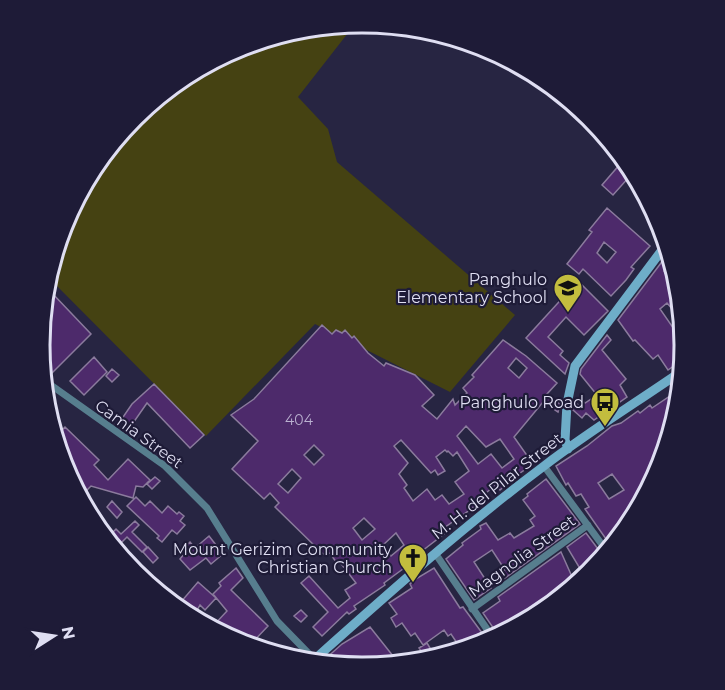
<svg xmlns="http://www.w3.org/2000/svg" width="725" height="690" viewBox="0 0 725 690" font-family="Montserrat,sans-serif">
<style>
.water{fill:#454212}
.building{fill:#4d2a6b;stroke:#8b7b9d;stroke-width:1.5;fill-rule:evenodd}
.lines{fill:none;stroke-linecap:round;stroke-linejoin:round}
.street{stroke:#577e8e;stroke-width:7}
.secondary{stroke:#6eadc8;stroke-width:9}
.labels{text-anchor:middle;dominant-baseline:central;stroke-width:4.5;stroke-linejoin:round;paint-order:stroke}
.number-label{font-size:14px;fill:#bab1d0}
.poi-label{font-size:16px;fill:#dfdef2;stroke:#1e1b37;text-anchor:end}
.street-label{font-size:16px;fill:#dfdef2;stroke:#1e1b37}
.rim{fill:none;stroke:#dfdef2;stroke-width:3}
</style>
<rect width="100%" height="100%" fill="#272542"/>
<path class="water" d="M355,24L298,97L328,129L337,162L515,315L450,392L315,324L206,436L53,282L65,221L135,117L239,47Z"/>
<path class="building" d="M621,163L630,176L613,195L602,185Z
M607,208L650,246L631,267L634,269L626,280L611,296L583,269L579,274L567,264L592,232L589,230ZM604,242L616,252L607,263L597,253Z
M667,255L669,266L664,271L672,281L680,318L667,303L660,309L685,345L682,360L668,370L658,355L653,359L635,340L633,341L618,320Z
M578,281L608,311L584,335L566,317L548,337L563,351L560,355L569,363L565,374L526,338Z
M51,292L91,334L49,376L46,373L40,345Z
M322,325L332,334L336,330L342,333L345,330L352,338L354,336L368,353L384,366L386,363L415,375L434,395L422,406L437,419L453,399L455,405L467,393L463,388L474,377L472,375L503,340L526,356L557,383L547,394L560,404L558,412L543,402L514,437L533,464L510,480L511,481L500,490L496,485L482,496L486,501L478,507L477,505L441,530L444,534L422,551L423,552L411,563L384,583L385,585L354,606L356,609L349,614L347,612L322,636L313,627L328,612L301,583L309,576L338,608L350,598L345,590L356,583L339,561L336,562L330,553L325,555L321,552L275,507L279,503L270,493L264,499L232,469L258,441L231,415L254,399ZM516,358L527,368L519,378L508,368ZM466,426L486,447L500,439L514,459L502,468L491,454L478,464L457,436ZM401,440L431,473L435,470L438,475L445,471L436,457L445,450L447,452L448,451L453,456L457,452L469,471L455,482L464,494L449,504L442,495L435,500L427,489L413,501L404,488L407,485L399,474L408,463L394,446ZM314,445L324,455L314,465L304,455ZM292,469L301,478L288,493L278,484ZM364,518L375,529L362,540L353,528ZM396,533L404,545L391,556L383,545Z
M607,335L611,340L602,350L626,379L620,385L627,397L594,420L586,413L582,418L573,410L574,401L579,406L583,401L585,403L597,395L580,374L581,369Z
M94,357L107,372L84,395L70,381Z
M112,369L119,375L112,382L106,376Z
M154,384L204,435L190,448L147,403L131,426L121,420L132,404Z
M676,392L665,443L661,446L664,450L660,469L654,479L648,483L649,485L613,540L611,536L606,539L585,509L589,507L581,494L576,496L568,483L566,485L556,466L587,446L612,426L621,423L638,411L640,413L650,405L652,408ZM612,474L624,490L609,499L598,483Z
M65,427L99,460L94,465L108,480L128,459L150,480L143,487L136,486L133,498L91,486L82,495L64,468L58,434Z
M155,477L160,481L152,489L147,484Z
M546,479L580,524L505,578L501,572L505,570L492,550L474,562L491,588L474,600L446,559L463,545L462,543L481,529L480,526L486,523L498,540L510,533L514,538L534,526L530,520L535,516L523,500L528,496L527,494Z
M136,497L145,506L150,501L162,513L168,506L177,514L179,512L184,516L180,521L185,525L177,534L172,530L162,542L157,538L159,536L127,506Z
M112,501L122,512L117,518L107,507Z
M135,521L139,525L132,532L147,547L142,552L127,537L121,543L111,534L116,529L121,534Z
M586,533L601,553L599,555L601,557L590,573L585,577L567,547Z
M209,536L223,554L211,564L206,558L190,570L180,559L185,553L182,549L190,542L195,548Z
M148,547L158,558L153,563L143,552Z
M561,552L573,579L559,588L561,593L498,635L483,613L500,601L498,597Z
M236,568L243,578L231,590L268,626L250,645L239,643L213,626L227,611L213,594L221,586L219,583Z
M434,568L460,608L463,607L488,641L462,648L459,642L457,643L451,634L448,636L444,630L423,645L415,633L411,636L402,623L396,627L391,618L397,614L389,603L412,588L410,584L414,580Z
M198,582L216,598L205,610L200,605L195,614L180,603Z
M301,610L307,616L301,622L294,616Z
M370,627L397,661L363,668L324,660L342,644Z
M427,643L433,653L424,655L419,648Z"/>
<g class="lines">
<path class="street" d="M48,383L165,466L207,508L277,621L313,658
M544,466L606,550
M435,553L493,638
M472,609L588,525"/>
<path class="secondary" d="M568,449L565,440L567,404L575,366L665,246
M316,658C390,592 464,526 544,466C587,433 634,404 679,373"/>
</g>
<defs>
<g id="school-pin" transform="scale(1.5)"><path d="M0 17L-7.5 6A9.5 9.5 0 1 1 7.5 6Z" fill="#c3bd3e" stroke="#1e1b37"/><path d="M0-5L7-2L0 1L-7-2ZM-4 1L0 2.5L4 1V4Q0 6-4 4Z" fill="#111"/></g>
<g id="bus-pin" transform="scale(1.5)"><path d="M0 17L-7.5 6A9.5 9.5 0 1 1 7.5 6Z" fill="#c3bd3e" stroke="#1e1b37"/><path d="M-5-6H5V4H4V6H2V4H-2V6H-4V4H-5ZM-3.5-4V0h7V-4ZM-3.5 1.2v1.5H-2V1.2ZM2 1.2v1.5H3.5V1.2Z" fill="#111"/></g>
<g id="church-pin" transform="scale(1.5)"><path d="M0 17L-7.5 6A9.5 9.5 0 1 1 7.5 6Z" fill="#c3bd3e" stroke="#1e1b37"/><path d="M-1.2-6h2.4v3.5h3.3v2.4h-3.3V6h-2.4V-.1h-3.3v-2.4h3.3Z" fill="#111"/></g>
</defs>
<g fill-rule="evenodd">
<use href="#school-pin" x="568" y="288"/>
<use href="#bus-pin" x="605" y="402"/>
<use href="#church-pin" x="413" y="558"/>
</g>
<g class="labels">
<g class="number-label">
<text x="299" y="420">404</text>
</g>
<g class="poi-label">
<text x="547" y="279">Panghulo<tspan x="547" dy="18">Elementary School</tspan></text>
<text x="584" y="402">Panghulo Road</text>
<text x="392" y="549">Mount Gerizim Community<tspan x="392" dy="18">Christian Church</tspan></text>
</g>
<g class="street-label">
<text transform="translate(139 434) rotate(36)">Camia Street</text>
<text transform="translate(497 486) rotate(-38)">M. H. del Pilar Street</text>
<text transform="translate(522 556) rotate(-36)">Magnolia Street</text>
</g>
</g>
<path d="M0 0H725V690H0ZM50 345a312 312 0 1 1 624 0a312 312 0 1 1-624 0Z" fill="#1e1b37" fill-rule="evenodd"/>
<path class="rim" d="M50 345a312 312 0 1 1 624 0a312 312 0 1 1-624 0Z"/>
<g transform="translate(54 636) rotate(78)" stroke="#1e1b37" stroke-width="4.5" paint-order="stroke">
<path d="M0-4.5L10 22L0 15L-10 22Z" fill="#dfdef2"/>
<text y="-9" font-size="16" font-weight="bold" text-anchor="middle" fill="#dfdef2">N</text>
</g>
</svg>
